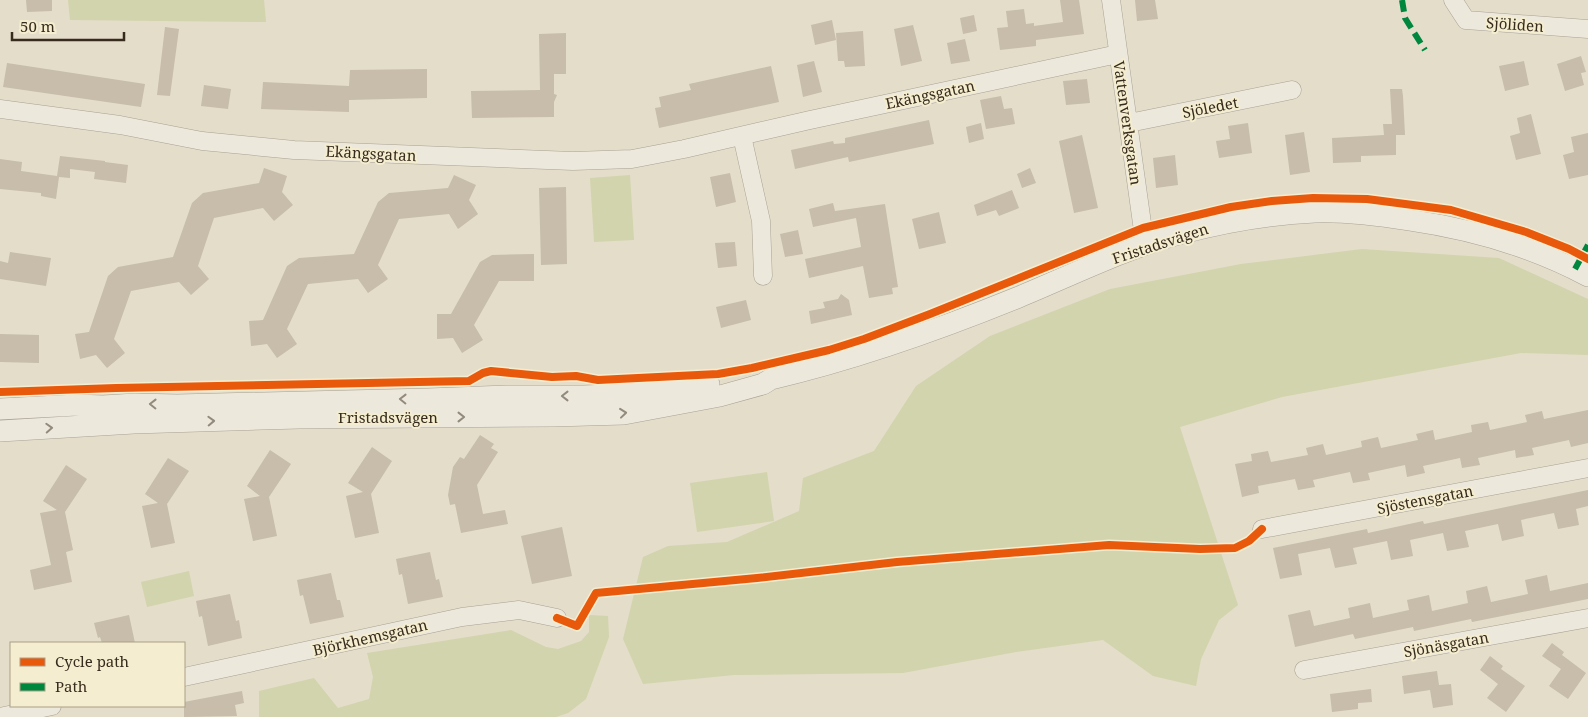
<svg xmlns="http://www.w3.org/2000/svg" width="1588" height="717" viewBox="0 0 1588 717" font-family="'Noto Serif',serif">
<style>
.green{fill:#d1d4ac}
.building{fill:#c8bcab}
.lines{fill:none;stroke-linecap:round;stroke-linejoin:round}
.minor-casing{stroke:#a9a294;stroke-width:19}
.tertiary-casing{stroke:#a9a294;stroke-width:22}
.minor{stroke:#ece8dc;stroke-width:18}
.tertiary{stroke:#ece8dc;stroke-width:21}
.quiet{stroke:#00873e;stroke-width:6;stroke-dasharray:12 6;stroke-linecap:butt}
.cycleway-casing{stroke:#f5edd0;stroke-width:11}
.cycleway{stroke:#e8590c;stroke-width:8}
.oneway{stroke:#928a7c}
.labels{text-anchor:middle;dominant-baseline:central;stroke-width:4;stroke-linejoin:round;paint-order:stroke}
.street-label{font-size:15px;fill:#372b1d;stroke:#f5edd0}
</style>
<rect width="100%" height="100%" fill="#e4ddca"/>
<path class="green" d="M68,0H264L266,22L70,20Z
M630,175L634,240L594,242L590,178Z
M1362,249L1499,258L1588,299V355L1521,353L1282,397L1180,427L1238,605L1219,620L1201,659L1196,686L1153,676L1103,640L1016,652L903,673L734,675L643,684L623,639L643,557L668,546L727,542L799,511L803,478L874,451L916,386L990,336L1110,289L1241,264Z
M767,472L774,521L697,532L690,483Z
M189,571L194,596L147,607L141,582Z
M589,615L608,616L609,637L586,699L568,713L556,717H259V691L314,678L338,708L369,699L373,677L367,653L511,630L546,647L558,649L581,641L589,632Z"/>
<path class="building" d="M26,0H52V11L27,12Z
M1060,0H1079L1084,34L1036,40V46L1000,50L997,28L1008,27L1006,11L1024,9L1026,24L1034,23V26L1063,22Z
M1135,0H1155L1158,19L1137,21Z
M974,15L977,31L963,34L960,18Z
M832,20L836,40L815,45L811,25Z
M913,25L922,61L901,66L894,29Z
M165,27L179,29L170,96L157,95Z
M863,31L865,66L845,67L844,61H838L836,33Z
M566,33V74H554V94L557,95L554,102V117L472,118L471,91L540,90L539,34Z
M965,39L970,61L951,64L947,43Z
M1581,56L1586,72L1581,73L1584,85L1565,91L1557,64Z
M814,61L822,92L803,97L797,65Z
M1524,61L1529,85L1505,91L1499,66Z
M7,63L145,84L141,107L3,87Z
M771,66L779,102L659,128L655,108L661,107L659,97L691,90L689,84Z
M427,69V98L349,100V112L261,109L263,82L349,86L350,70Z
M1087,79L1090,103L1066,105L1063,81Z
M204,85L231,89L228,109L201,106Z
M1390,89H1402L1403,96L1405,135H1396V155L1361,156V162L1333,163L1332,138L1384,135L1383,124H1392Z
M1001,96L1004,109L1012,108L1015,124L986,129L980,100Z
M1531,114L1541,154L1516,160L1510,136L1520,133L1517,118Z
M929,120L934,144L849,162L848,157L795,169L791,150L833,141L834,144L845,143V138Z
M981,123L984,139L969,143L966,127Z
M1248,123L1252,153L1219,158L1216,141L1230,139L1228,126Z
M1304,132L1310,172L1290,175L1285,135Z
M1588,133V175L1569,179L1563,155L1574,152L1571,137Z
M1082,135L1098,208L1074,213L1059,141Z
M1175,155L1178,185L1156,188L1153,158Z
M60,156L105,161V162L128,165L126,183L94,179L95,172L70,169V178L59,177L56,199L41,196V193L0,189V159L22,162L21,171L57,176Z
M264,168L287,176L282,192L293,205L274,221L263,208L214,218L198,266L209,279L191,295L179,282L131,291L114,339L125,353L107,368L96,355L80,359L75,334L89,332L108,276L118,267L173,257L192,203L203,193L259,183Z
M1030,168L1036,183L1022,188L1017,174Z
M730,173L736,202L716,207L710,177Z
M454,175L476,185L469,200L478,214L458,229L449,214L399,219L378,265L388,279L368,293L358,279L308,284L287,329L297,344L277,358L267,344L251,346L249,321L263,320L287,266L299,258L354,254L378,202L389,193L448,188Z
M566,187L567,264L541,265L539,188Z
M1012,190L1019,208L999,216L996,210L977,216L974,205Z
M833,203L835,211L885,204L898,287L892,288L893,294L869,298L863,266L809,278L805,259L861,247L856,218L813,227L809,209Z
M939,212L946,243L919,249L912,219Z
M798,230L803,254L785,257L780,234Z
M735,242L737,266L718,268L715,243Z
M10,252L51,258L46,286L0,279V261L8,263Z
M534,254V281H499L474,325L483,340L462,353L453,338L437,339V314H451L480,262L492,255Z
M841,294L849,300L852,315L811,324L809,311L825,308L823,302L838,299Z
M746,300L751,320L721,328L716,307Z
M0,334L39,335V363L0,362Z
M1588,410V443L1571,447L1569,440L1532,448L1534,455L1516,458L1515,450L1478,458L1480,465L1462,468L1460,458L1423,466L1425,473L1407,477L1405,465L1368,473L1370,480L1353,483L1350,472L1313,480L1315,487L1298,490L1295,479L1258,486L1259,493L1242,497L1235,464L1252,461L1251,454L1268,451L1271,462L1308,455L1306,448L1323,444L1326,455L1362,447L1361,441L1378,437L1381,448L1418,440L1416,434L1433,430L1435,440L1472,432L1471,425L1488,422L1490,430L1527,422L1525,415L1542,411L1544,419Z
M480,435L494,444L491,448L498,452L477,485L483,514L505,510L508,524L461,533L455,504L450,505L448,495L453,467L460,457L464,459Z
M372,447L392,461L371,494L379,533L355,538L346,496L363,492L348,483Z
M270,450L291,464L269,497L277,536L253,541L244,499L260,496L247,486Z
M168,458L189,471L167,504L175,543L151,548L142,506L158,503L145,494Z
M66,465L87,479L65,512L73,550L66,552L72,582L34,590L30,570L51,565L40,513L57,510L43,501Z
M1588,490V506L1576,509L1579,525L1558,529L1554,513L1521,520L1524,536L1502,541L1498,524L1465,531L1469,547L1447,551L1443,533L1410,540L1413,556L1391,560L1387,541L1353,548L1357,564L1335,568L1330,548L1298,554L1302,575L1280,579L1273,548L1367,529L1368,533L1423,521L1424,524Z
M562,527L572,576L532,584L521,536Z
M430,552L436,580L439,579L443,597L408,604L402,574L399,575L396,559Z
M331,573L337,600H340L344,617L310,624L303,595L300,596L297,580Z
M1547,575L1550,591L1588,583V599L1472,622L1471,619L1414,631L1413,627L1355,639L1353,634L1295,647L1288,615L1310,610L1314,626L1350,618L1348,608L1370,603L1373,618L1409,610L1407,600L1429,595L1432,611L1468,603L1466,591L1487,586L1491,602L1528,594L1525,580Z
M230,594L236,621L239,620L242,638L208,646L202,616L199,617L196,601Z
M129,615L135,643H102L100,637L98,638L94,623Z
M1552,643L1564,652L1562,655L1586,673L1568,699L1549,686L1561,669L1542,656Z
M1490,656L1503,666L1501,669L1525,686L1506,712L1487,698L1498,684L1480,670Z
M1437,671L1439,685L1451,684L1453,705L1433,708L1430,690L1404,694L1402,676Z
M1371,689L1372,702L1358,703V709L1332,712L1330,694Z
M242,691L244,703L235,705L237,716L184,717V702Z"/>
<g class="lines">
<g class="minor-casing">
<path id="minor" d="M1111,0L1145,245
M1453,0L1466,20L1588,29
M0,109L120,125L202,141L294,150L573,161L632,159L684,149L810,120L1118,54
M1129,123L1292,90
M742,136L761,221L763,276
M1262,529L1588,468
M1304,670L1588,618
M184,677L462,617L519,610L557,618
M0,717L52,706"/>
</g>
<g class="tertiary-casing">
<path id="tertiary" d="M0,409L77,405L103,406L135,404L177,405L428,399L507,396H584L632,394L709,384
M0,431L134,423L299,418L554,416L624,414L720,396L763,384L771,379C856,359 938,330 1019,297C1072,275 1124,249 1179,234C1223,222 1269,214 1315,212C1346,211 1378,215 1409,220C1471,229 1532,246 1588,276"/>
</g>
<use href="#minor" class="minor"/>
<use href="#tertiary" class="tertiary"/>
<path class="quiet" d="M1402,0L1405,18L1425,50
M1575,269L1588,245"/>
<g class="cycleway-casing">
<path id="cycleway" d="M0,392L116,388L469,381L483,373L491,371L552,377L576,376L598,380L718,374L752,368L829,350L864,339L930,314L1143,228L1231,207L1272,201L1313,198L1367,199L1451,210L1526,232L1569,249L1588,259
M557,618L577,626L596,593L757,578L897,562L1109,545L1200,549L1235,548L1249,541L1262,529"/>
</g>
<use href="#cycleway" class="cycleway"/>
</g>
<defs><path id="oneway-chevron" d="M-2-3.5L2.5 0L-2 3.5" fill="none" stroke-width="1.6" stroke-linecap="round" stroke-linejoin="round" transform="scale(1.25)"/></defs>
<g class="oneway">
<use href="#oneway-chevron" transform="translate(565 396) rotate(-180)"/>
<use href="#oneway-chevron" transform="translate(403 399) rotate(-179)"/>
<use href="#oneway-chevron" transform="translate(153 404) rotate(-179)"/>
<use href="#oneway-chevron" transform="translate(623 413) rotate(-6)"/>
<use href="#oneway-chevron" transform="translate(461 417)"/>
<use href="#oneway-chevron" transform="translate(211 421) rotate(-2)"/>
<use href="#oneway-chevron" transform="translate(49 428) rotate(-3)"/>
</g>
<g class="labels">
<g class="street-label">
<text transform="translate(1515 24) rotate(4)">Sjöliden</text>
<text transform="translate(930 94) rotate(-12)">Ekängsgatan</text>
<text transform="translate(1210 107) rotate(-11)">Sjöledet</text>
<text transform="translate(1128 123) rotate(82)">Vattenverksgatan</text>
<text transform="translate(371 153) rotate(3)">Ekängsgatan</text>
<text transform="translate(1160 243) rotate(-18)">Fristadsvägen</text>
<text x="388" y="417">Fristadsvägen</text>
<text transform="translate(1425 499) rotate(-11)">Sjöstensgatan</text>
<text transform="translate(370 637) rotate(-13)">Björkhemsgatan</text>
<text transform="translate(1446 644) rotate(-10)">Sjönäsgatan</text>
</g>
</g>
<rect x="10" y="642" width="175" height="65" fill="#f5edd0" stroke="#a99f88"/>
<rect x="20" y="658" width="25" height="8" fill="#e8590c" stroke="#a99f88"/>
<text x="55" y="667" font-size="15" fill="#372b1d">Cycle path</text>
<rect x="20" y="683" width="25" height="8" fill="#00873e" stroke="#a99f88"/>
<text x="55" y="692" font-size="15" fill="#372b1d">Path</text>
<path d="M12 32v8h112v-8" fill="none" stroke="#372b1d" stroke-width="2.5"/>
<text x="20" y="32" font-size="15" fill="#372b1d" stroke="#f5edd0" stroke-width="4" paint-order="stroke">50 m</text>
</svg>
